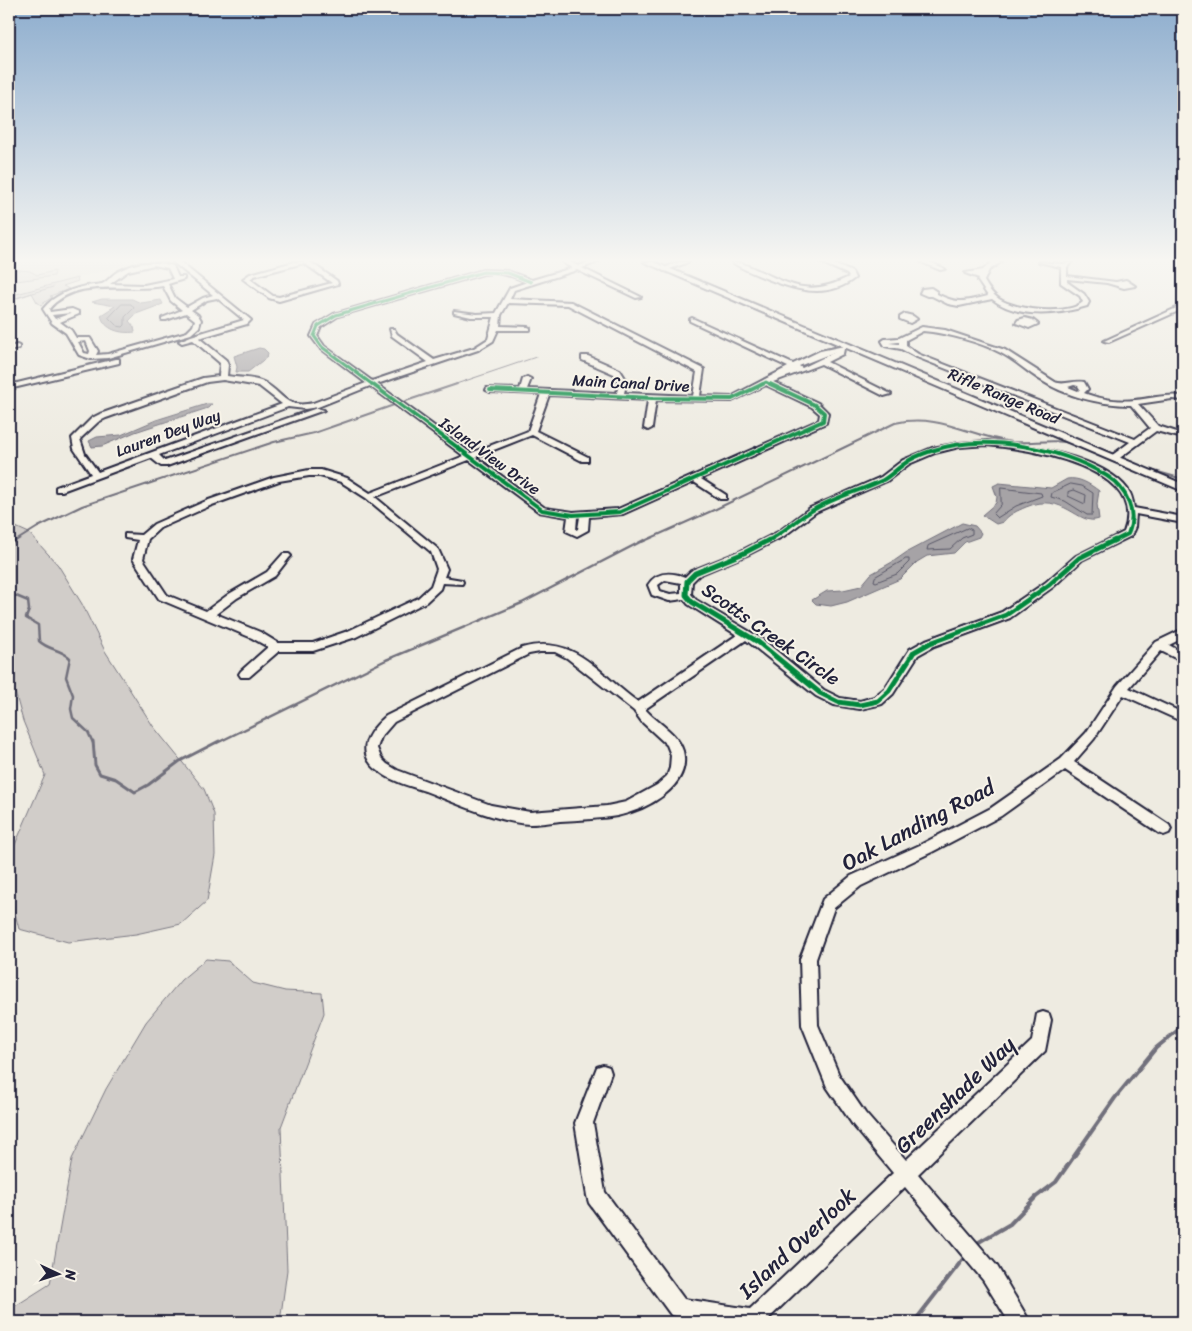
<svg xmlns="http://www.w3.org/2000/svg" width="1192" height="1331" viewBox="0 0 1192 1331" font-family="Sriracha,sans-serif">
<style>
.built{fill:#dfdcd4}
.green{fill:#d1cdc9;stroke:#7a7882}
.water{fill:#a6a3a6;stroke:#716f7b}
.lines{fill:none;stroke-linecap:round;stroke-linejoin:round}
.shore{stroke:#575666;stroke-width:1}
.stream-far4{stroke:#716f7b;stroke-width:1}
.stream-far3{stroke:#716f7b;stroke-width:2}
.stream-far2{stroke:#716f7b;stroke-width:2.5}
.stream-far1{stroke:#716f7b;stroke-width:3}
.stream{stroke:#716f7b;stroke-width:4}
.minor-casing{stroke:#22223b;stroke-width:4}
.major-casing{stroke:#22223b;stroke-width:4}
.minor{fill:#f7f3e8;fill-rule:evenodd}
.major{fill:#f7f3e8;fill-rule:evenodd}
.cycleway-far2-casing{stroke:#f7f3e8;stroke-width:5}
.cycleway-far1-casing{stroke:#f7f3e8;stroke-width:6}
.cycleway-casing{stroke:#f7f3e8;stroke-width:8}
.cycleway-far2{stroke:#00873e;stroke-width:3}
.cycleway-far1{stroke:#00873e;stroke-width:4}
.cycleway{stroke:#00873e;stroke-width:5}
.labels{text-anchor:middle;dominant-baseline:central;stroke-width:4;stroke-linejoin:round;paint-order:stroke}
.far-street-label{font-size:16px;fill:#22223b;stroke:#f7f3e8}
.street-label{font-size:19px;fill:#22223b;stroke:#f7f3e8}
.near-street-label{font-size:22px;fill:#22223b;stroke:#f7f3e8}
</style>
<rect width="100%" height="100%" fill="#eeebe1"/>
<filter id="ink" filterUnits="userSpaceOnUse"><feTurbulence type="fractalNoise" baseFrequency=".02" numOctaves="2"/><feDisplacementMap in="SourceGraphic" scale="10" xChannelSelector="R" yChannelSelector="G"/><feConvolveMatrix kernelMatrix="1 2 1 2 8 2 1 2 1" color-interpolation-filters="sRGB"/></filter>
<g filter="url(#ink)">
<path class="built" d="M9,262H57V264L72,262H136L9,296V282L54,276L50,272L37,275L9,269Z"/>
<path class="green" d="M9,269L30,271L37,275L55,271L54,276L9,282Z
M77,278L78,281L63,286L69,289L50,296L52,297L41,305L37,302L32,293L9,301V296Z
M9,524L29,533L58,565L82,604L105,651L153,726L204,789L214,814L215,855L207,901L181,924L136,934L68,942L19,929L9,891L14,847L45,775L23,721L15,692L9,685Z
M206,959L228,961L253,983L285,991L322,993L324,1013L281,1127L287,1270L280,1322H9V1310L50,1284L72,1159L106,1089L146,1022L181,980Z"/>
<path class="water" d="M102,299H132L141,303L161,300L163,304L136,314L129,321L134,327L135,332C121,334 104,330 101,315L115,306L92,302Z
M259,348L264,349L268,353L267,357L248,372H236L237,367L234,356Z
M207,404H212L208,408L135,432L102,446L92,447L89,441L97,437L121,435L156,420Z
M1067,479C1079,477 1090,484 1099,491L1097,504L1099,519C1078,527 1064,491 1026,507C1017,511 1009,514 1003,522L996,524L982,515L996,503L997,497L993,486L999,483L1051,488Z
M962,523L975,526L981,533L979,537L965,542L954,553L927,556L917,562L900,579L847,602L831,606L816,604L812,600L827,591L843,590L861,586L871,574L894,561L907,552Z"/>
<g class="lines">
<path class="shore" d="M122,304H131L134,308L125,317V325L123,327L117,326L109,318Z
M1071,484L1082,486L1093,493L1092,515H1087L1065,501L1051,497L1052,493Z
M1001,488L1041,493L1042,496L1016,506L997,518L993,514L1001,505Z
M1074,490L1086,495L1085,504L1068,496V492Z
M968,528L972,530V534L962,538L950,549L927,550L928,546Z
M906,559H909V562L897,574L876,582L874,581L875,577Z"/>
<path class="stream-far4" d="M9,300L53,287
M453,385L536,357"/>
<path class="stream-far3" d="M403,402L457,384
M1144,468L1183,479
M14,542L38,527L82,506L274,442L314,433L394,405
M642,542L716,509L895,423C939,413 969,436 1012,442C1032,444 1054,438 1073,444"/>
<path class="stream-far2" d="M9,545L16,540
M9,574V580
M9,593L28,601L29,610L26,618L38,625L39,641C48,650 61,649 70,658L66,677L73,695L71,709L73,718L88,732L93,743
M217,743L386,660L522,603L644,540"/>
<path class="stream-far1" d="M93,741L95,765L100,774L116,779L135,792L148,785L180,761L219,741"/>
<path class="stream" d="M979,1242L1010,1224L1036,1197L1056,1182L1115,1098L1156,1048L1183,1026
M914,1322L963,1259"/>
<g class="minor-casing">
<path id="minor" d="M173,262H180L251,320L247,324L199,338L226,360L228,365L227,376C238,378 255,377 265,383C285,395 285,409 313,403L366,383L320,348L311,336L316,325L334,314L483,270L508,271L532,280L572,268L562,262H570L578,266L589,262H598L582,268L641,297L636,298L577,270L514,290L510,299L571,302L704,369L700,396L731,397L788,367L690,321V319L692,318L793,364L820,351L849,345V347L844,349L843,354L827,362L891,394L884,396L821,364L773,382L818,403L828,413L826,423L701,479L726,495V499H720L694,482L623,514L589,517L588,530L577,536L566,531L568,517L539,512L469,460L375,497L438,549L447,569L444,577L462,580L463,582L462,584L442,583L440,589L426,602L356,637L313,651H279L249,677H241L239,674L241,671L268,647L252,638L159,599L133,559L138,540L125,538V534L141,535L154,524L206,501L274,477L309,470H321L347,478L370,493L464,456L370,386L318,407L305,409L288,407L159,455L165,461L317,408L324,410L167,466H161L151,458L62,491H56V487L91,474L74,449L72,438L92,418L100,414L203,378L219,376L220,363L193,340L182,343L179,341L191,336L244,320L217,298L207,300L191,310L198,315L201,320L199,327L191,334L108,358L91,359L79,355L66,333L52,323L43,309C54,295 69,290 86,286C91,285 97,285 102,284C107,282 112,275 117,272C134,262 154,260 173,266L178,277H184V279L168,284L175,298L187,307L203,298L213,295ZM154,265L168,268L173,279L144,285L110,284L128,271ZM496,273L511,276L527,282L510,288L496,313L477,314L454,311V313L471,317H494L488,339L474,348L434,360L397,334L394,329H390L392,336L428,362L372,381L324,346L317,336L321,327L338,316L483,274ZM163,286L171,301L182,310L162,318V320H166L186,313L195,320L193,326L187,332L108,354L96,355L98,351L90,338H76L71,330L60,322L79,314V312L72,309L50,312L49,309C77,276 126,293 163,286ZM508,303L568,305L697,372L693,396L624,393L627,381L620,370L588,356H582V360L614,374L619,381L617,393L527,389L531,379L527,377L523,379L520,389L487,388L486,390L490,392L541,394L528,431L471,453L377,384L478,350L493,341L498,330H530V328L528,327L500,326L501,315ZM71,313L55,319L52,315ZM86,341L90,351L89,354L84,353L78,342ZM837,351L802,368L799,366ZM223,380L259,386L282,404L98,472L85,454L80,439L98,422L106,418L207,382ZM766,385L812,407L820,414L819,420L618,509L573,512L545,508L476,457L532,435L582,461H588V457L536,431L549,395L648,400L644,428L648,430L652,428L656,400L732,401ZM309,476H320L341,482L366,498L431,552L437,569L431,586L418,598L348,631L313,643H278L260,632L216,614L237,598L275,576L289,558L291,556L289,554H283L267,572L229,594L206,611L167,595L143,559L148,539L160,528L212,505L279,481ZM577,517H580L578,529L576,530Z
M294,262H310L337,281L338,284L279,301L269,298L243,279L250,274ZM304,263L332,283L279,297L273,296L250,279L254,276Z
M679,262H689L664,271L661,269Z
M732,262C743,262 752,268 762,272C796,288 813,295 849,277L847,274L820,262H829L852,272L855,278C826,301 791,289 760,276C751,272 740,268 732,262Z
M921,262H930L945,269L940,270Z
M992,262H1001L989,270L984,281C988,288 992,294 999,299C1016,310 1068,316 1083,302L1080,296L1061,283V267L1039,262L1063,264L1072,262L1067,267V276L1116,282L1126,280L1135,286L1124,288L1107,283L1067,279V282L1084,294L1089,302L1087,306C1058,315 1017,319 992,299L959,306L948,304L932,296H927L920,293L922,289L931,288L937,292V294C959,305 965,301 988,296L978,281L979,278L965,273L983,270Z
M1183,305V309L1109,342L1104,341Z
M905,314L913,316L917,319L910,323L900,319V317Z
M1025,318L1033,320L1038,324L1029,328L1016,323L1018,320Z
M922,327L945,330L1005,350L1055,382C1064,386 1073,380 1084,382L1088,389L1084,393C1100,399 1118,402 1135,400C1152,398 1167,394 1183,396V400L1172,399L1138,404L1158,426L1183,434V438L1156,431L1117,460H1111V456L1130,442L914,356L901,349L885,346L882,341L885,339L899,338ZM923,331C946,333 980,342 1001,353C1015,360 1026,371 1039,379C1065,396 1100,405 1131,405L1150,428L1135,439L918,354L906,346V340ZM899,342V344L889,343ZM1074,385L1078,386L1080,389L1078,391L1068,387Z
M17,345L19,346V348L9,351V347Z
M116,359H119V363L9,389V385Z
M987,441C1024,444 1105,457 1128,490C1132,495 1133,502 1134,508L1183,517V523L1136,514L1135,527L1131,536L1082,560L1053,587L1010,618L934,646L918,655L893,694L882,704L878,705L860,709L834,705L816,696L746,640L645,709C657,723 677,732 683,751C692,787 646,810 617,816C598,819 579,820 560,821C551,822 540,824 530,824C497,822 456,803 425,791C410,786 393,782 380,772C374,768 368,762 366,754C362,739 376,725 386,716L522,648C575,633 599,675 638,702L737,635L688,604L684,599L669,601L652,595L648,585C657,571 671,572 685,577L691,571L741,551L778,532L810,508L881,477L903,460L932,448L959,443ZM987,445C1028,449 1149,467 1124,532L1076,556L1045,583L1002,612L926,640L910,649L885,688L874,697L860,701L840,698L824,690L762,639L696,600L691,594L692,582L699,575L747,555L784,536L816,512L887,481L909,464L935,453L959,447ZM665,580L681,583V593L670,594L660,591L658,585ZM540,652H555L567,658L634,711L642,722L667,745L671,755L670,768L667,776L657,785L626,802L607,806L530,812L491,805L397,770L387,764L381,758L377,748L381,737L394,722L529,654Z
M1183,629V638L1169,645L1183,653V662L1161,651L1129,688L1183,713V722L1123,695L1094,739L1074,762L1169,825L1171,829L1169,833L1164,835L1159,833L1065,770L1001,816L932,852L861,886L834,908L816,959L818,1025L839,1075L865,1113L906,1160L1032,1041L1037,1014L1043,1012L1049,1014L1051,1020L1045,1051L918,1174L997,1266L1030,1322H1009L983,1280L905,1187L765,1322H705L671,1315L589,1203L587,1196L575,1123L597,1067L603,1065L609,1067L611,1073L593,1123L605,1192L684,1299L750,1309L893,1173L853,1125L827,1087L802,1025L800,959L823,899L851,876L922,844L991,808L1061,759L1086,733L1117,686L1156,642Z"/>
</g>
<g class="major-casing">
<path id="major" d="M644,262H654L1183,484V491Z"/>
</g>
<use href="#minor" class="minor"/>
<use href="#major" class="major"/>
<g class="cycleway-far2-casing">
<path id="cycleway-far2" d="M373,385L322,347L314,336L318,326L336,315L483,272L508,273L531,282
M760,385L766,382L772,385"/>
</g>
<g class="cycleway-far1-casing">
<path id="cycleway-far1" d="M372,384L542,510L573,515L620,512L823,421L824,413L815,405L770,384
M490,390L652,398L732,399L763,384
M766,542C783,533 797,519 813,510C835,497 860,491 883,480C890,476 897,469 904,464C911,458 922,454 931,451C984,433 1060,447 1107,476C1126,488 1138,512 1128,534L1112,542"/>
</g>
<g class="cycleway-casing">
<path id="cycleway" d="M769,540L744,553L695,573L687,581L686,595L692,602L758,642L820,693L838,702L860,705L878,701L889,691L914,652L930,643L1006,615L1049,585L1079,558L1115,540"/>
</g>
<use href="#cycleway-far2" class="cycleway-far2"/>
<use href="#cycleway-far1" class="cycleway-far1"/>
<use href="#cycleway" class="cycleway"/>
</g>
</g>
<linearGradient id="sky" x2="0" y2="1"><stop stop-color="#8dadce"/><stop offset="0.58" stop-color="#f7f6f2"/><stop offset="1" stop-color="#f7f6f2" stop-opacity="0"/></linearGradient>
<rect width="1192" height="449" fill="url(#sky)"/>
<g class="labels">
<g class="far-street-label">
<text transform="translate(631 383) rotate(3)">Main Canal Drive</text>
<text transform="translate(1004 396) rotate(23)">Rifle Range Road</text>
<text transform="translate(168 433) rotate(-20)">Lauren Dey Way</text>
<text transform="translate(490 456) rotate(36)">Island View Drive</text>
</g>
<g class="street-label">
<text transform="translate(771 634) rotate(35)">Scotts Creek Circle</text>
</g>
<g class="near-street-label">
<text transform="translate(918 825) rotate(-28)">Oak Landing Road</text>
<text transform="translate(955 1095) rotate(-44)">Greenshade Way</text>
<text transform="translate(797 1243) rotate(-43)">Island Overlook</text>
</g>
</g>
<rect width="1192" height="1331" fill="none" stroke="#f7f3e8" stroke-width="30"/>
<rect x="15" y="15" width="1162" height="1301" fill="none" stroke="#22223b" stroke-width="2" filter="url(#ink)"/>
<g transform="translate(58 1274) rotate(94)" stroke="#f7f3e8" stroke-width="4" paint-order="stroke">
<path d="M0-4L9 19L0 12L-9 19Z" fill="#22223b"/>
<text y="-8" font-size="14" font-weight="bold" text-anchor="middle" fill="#22223b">N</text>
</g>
</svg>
